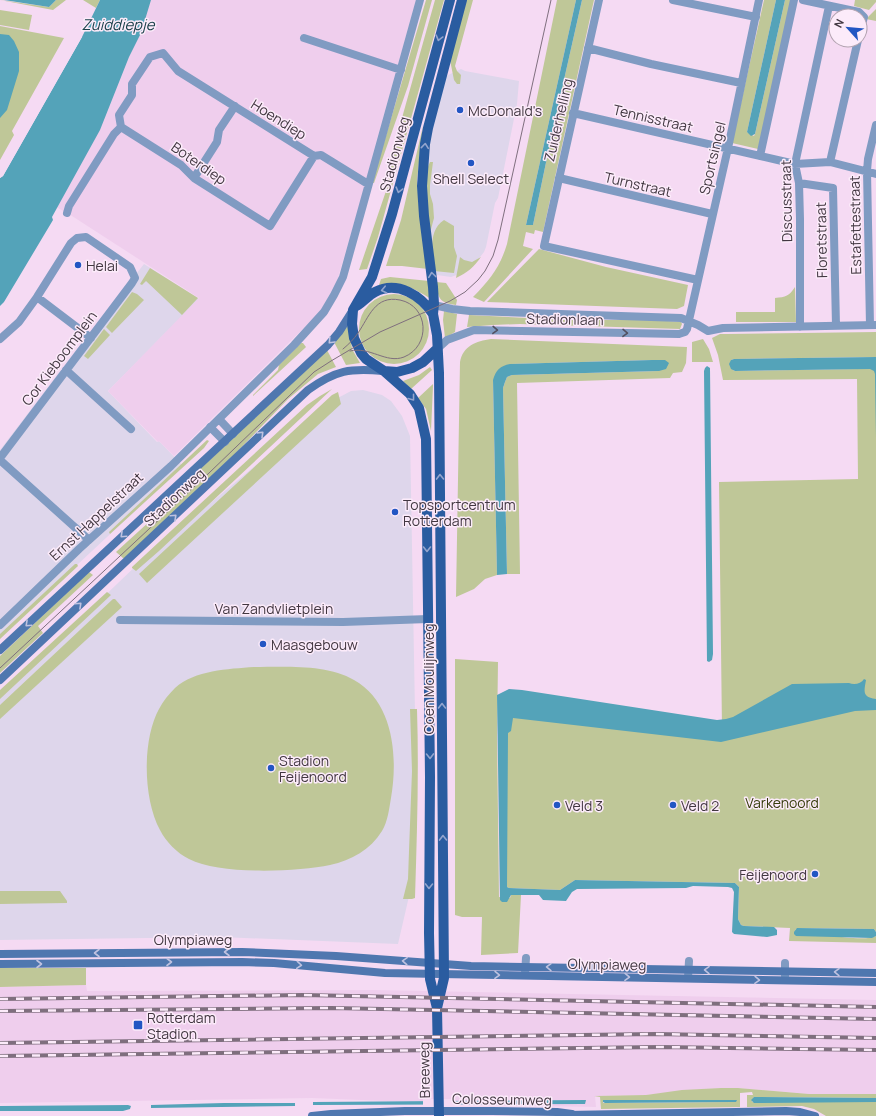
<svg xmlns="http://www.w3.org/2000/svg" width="876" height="1116" viewBox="0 0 876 1116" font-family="Manrope,sans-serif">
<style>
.commercial{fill:#ded6eb}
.built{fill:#efceed}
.green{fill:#bfc798;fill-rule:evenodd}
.water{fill:#54a3b9}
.pier{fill:#f5daf3}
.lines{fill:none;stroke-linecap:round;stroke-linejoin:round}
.minor{stroke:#809bc2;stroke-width:8}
.secondary{stroke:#4f77af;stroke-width:8}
.primary{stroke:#2a5ca0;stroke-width:10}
.tram{stroke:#7f6f7e;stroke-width:1}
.rail-casing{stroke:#7f6f7e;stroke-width:4}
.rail{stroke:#fcebfa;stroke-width:2.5;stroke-dasharray:8;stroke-linecap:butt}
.oneway{stroke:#93a4cd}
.oneway2{stroke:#525061}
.oneway3{stroke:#bfc2e0}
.poi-dot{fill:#2256c3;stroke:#fcebfa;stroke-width:1.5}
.labels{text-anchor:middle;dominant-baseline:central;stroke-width:3;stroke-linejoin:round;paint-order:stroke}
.poi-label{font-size:14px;fill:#423741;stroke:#fcebfa;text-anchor:start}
.street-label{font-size:14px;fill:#423741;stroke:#fcebfa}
.park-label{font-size:14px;fill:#363c0b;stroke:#fcebfa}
.water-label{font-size:15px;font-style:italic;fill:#1c414b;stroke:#fcebfa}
</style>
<rect width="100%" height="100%" fill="#f5daf3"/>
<path class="commercial" d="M461,69L465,71L519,81L517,104L498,198L495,203L486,247L484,252L473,266L465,272L451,277L437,275L430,234L427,152L429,139L446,76Z
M144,264L199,299L108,391L157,442L159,441L183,466L0,637V450L73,354Z
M363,390L382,395L391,401L402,416L410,436L415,712L410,892L398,944L221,937L0,940V696L141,561L334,400L351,391Z"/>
<path class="built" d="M133,0H416L374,150L364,190L337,281L320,312L174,456L159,441L158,442L108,391L199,298L72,216L37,196Z
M86,985L87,991L375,990L876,1000V1094H809L738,1088L702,1089L646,1095L595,1096L596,1107L484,1105L312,1098L0,1103V987Z"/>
<path class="green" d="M0,0L49,7L56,0H66L53,10Z
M83,0H100L96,8Z
M426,0H432L408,86L374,183H372Z
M435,0H444L378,237L367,269L359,270L386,191L400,125Z
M466,0H473L455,66L457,71L461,75L460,84H457L454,80L450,60Z
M557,0H576L526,225H533L554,124L582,0H594L543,232L535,230L534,234L526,232L523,246L533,249L484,302L473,297C490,280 500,267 507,244Z
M764,0H776L747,132L754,136L755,134L785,0H792L758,149L732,143Z
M855,0H876V2L869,10L854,6Z
M876,9V21L866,19Z
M0,10L32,15L29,30L0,25Z
M0,26L64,38L12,131L14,135L0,160Z
M423,126L417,180L420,218L428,269L402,266H386L401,220Z
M430,162H433L430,185V194L433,204L434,218L430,233C427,211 420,183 430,162Z
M444,220L454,226V247L457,256L454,273L434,271C432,254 428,230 444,220Z
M539,249L606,267L688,285L684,306L677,309L487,302Z
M460,257L464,260L472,262L481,257C474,267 467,273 456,278Z
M150,268L198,298L182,315L146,281L142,285L140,284Z
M390,277L429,281L431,299C409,285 405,284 379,285L381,279Z
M436,282L446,283L457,300L456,305C439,303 438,298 436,282Z
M795,287L796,322H736V312H775V298C786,297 789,296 795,287Z
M132,292L137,294L144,300L112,333L106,327Z
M359 329a35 35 0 1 1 70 0a35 35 0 1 1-70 0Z
M444,311L457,314L455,332L445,338L443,320Z
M469,315L567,320H655L681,322L682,324L680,329L520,324L493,325L467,327Z
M349,324L352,349L360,363L346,365L334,342Z
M104,329L110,335L88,359L84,356Z
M876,332V357L734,359L731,360L733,370L735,371L859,369L876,363V932L874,929L800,928L795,930C812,932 863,943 876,936V943L789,941L790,928L744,926L741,925L738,919L739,887L735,883L575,880L560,890L509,888L507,887L504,705L722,730L719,482L858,479L857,379L723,380L718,355L712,338L720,334H727Z
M491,339L687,347L686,363L682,372L673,373L670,378L517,383L520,574H507L503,388L505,382L507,377L512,375L659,371L652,360L511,364L493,380L497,575L485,579L474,589L456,597L460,362C463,346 476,341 491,339Z
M703,339L709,349L713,362H692V342Z
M301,343H303L306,347L305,348L253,396V395L278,370L279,365Z
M327,350L336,367L318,374L288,399L233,456L125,558H123L116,552L173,500L170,497L301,375Z
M430,367L432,370L411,389L403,381L419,375Z
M433,384V386L431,431L426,409L418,398Z
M332,389L159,551L136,571L132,568V567L307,405L320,396Z
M338,392L341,404L147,583L139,574L332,395Z
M207,440L209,441L204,448L110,534L109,532Z
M75,564H77L78,566L0,639V634Z
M89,572L93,575L38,626L43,633L0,673V656Z
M107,592L111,595L0,699V690Z
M113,599H115L122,607L0,719V705Z
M455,659L498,662L497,735L499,897L510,898L511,895H521L518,953L481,955L482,917H462L455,915Z
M254,667C285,667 327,664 354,680C394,702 398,758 391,798C389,809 388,821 382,831C370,850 352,860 330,865C296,872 220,875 189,859C177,853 166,842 160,830C143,799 142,740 159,709C163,701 169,694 175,688C195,670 228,669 254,667Z
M410,709H417C419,772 417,834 415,898L412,899H403L408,879L409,851L412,771Z
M0,891H60L67,901V903L0,904Z
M0,968H86V985L0,987Z
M721,1088H738L809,1094H876V1098L754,1097L752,1102H876V1116H826L814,1109L802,1106L747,1107V1095H753L752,1092L740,1093V1107L601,1109L600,1097L594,1096L646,1095L682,1090ZM603,1100H736L731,1102L605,1103H603Z"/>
<path class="water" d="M4,0H56L49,7Z
M100,0H151L141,33L129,57L100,130L52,217L53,220L4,302L0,306V178L3,176L82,37Z
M576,0H582L554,124L533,225H526Z
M776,0H785L755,134L751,136L747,132Z
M0,34L9,35L14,41L19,52V71L7,110L0,118Z
M876,357V437L875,374L874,371L870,369L735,371L731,369L729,364L731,360L734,359Z
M652,360H665L669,363L666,369L659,371L512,375L507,377L505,382L503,388L507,574L497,575L493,380C496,370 500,366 510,364Z
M707,366L710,368L713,654L712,660L709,662L707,661L704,371L705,368Z
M864,679L866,680C864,692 862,697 876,699V710L855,711L721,742L513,718L511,731L508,733L507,887L509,888L560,890L575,880L735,883L739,887L738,919L741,925L744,926L774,927L777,930V935L767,937L734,934L732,932L734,892L732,888L728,887L693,886L686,888L577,889L572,892L566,901L543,900L539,895H511L507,902H502L500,900L497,695L509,689L522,690L717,720L726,719L733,717L792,684L849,683C854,685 861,684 864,679Z
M797,928L874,929L876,932V936L872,938L796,936L794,934V932Z
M754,1097L876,1098V1102L754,1103L751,1100Z
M586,1100L585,1104L313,1105V1102Z
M603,1100H737L736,1102H731L605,1103L603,1102Z
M224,1103H295V1106L151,1108V1105Z
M128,1105L131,1106L130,1109L123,1111H0V1106Z"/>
<path class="pier" d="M80,37H82L3,176L0,178V176L2,175Z
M423,1099H454L455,1106H423Z"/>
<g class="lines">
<path class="minor" d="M599,0L544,246L698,280
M673,0L756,17
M803,0L859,12L864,17L860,32
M304,38L401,70
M588,48L651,64L741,83
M573,113L795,164L830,162L876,174
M314,156L270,226L194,178L181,165L121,127L119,115L132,95V84L150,57L163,53L178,71L314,156L321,155L368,184
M760,156L794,0
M830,162L858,40
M194,178L217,142L219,130L235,106
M559,178L712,214
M799,183L833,188L836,326
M67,213L69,206L114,134L121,127
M37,297L91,338
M429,304L452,309L470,311L681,318L698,325L708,331L723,328L876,325
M870,325L867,171L868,159L876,125
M800,327V219L799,183L795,164L829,6
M0,339L19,322L37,297L71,243L77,238L86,237L130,267L135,278L132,283L0,458
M437,349L447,340L474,330L679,334L685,332L687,329L728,148L759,0
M66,370L131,429
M219,419L233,434
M210,427L225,442
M0,460L89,540
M120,620L343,622L428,619
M0,625L79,549L171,466L294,345L324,312L334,295L343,277L420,0
M525,973L526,958
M688,978L689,961
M785,978V963"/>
<path class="secondary" d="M0,650L328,345L339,332L353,310
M0,680L308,390C336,370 350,368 383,371
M0,954L242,952L336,956L471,966L876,973
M0,964L242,962L274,963L385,973L876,982
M567,1115L786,1111L800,1112L815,1116
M312,1116L331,1114L405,1111H492L557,1112L572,1114"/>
<path class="primary" d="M358,305C364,301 369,295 375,292C398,280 421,296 433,314
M437,349L423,362L412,368L397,372L384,371L366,359L361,353L354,338L352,324L353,310L372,277L392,214L450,0
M384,371L410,394L419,408L426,439L430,777L429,933L430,979L437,1008L439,1116
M437,1008L444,978L439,373L437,335L433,314L434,304L433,287L424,216L422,186L425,144L428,128L462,0"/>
<path class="tram" d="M343,349C349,344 354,339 358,333C369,317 375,295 400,300C429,306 431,346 404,357C386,364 370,346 350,351
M0,668L209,473L314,372L331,361L380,332L450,301L465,292L478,280L485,271L493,256L498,240L551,0"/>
<g class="rail-casing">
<path id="rail" d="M0,999L303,995L876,1007
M0,1011L331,1008L876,1019
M0,1043L655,1034L876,1038
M0,1056L660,1047L876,1050"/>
</g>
<use href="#rail" class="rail"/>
</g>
<defs><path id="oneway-chevron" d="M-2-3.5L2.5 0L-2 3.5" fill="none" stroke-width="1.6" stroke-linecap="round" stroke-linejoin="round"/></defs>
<g class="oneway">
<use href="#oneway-chevron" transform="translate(439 38) rotate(105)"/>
<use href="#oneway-chevron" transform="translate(425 146) rotate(-84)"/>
<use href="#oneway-chevron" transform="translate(399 190) rotate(105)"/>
<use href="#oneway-chevron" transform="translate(432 275) rotate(-97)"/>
<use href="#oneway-chevron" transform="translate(384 290) rotate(167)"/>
<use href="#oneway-chevron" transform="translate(412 398) rotate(52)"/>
<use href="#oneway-chevron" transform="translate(440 477) rotate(-91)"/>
<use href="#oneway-chevron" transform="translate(427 549) rotate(90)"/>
<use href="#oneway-chevron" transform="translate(442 706) rotate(-90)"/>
<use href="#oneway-chevron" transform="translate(430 756) rotate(89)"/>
<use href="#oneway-chevron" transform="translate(443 838) rotate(-91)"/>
<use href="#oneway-chevron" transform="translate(429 886) rotate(91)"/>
</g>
<g class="oneway2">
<use href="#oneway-chevron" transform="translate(495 330) rotate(2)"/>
<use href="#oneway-chevron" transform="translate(625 333) rotate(1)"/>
</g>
<g class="oneway3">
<use href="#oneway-chevron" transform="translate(331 341) rotate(133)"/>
<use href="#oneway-chevron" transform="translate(261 434) rotate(-44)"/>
<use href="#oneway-chevron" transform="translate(174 517) rotate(-43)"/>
<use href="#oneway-chevron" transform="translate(123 535) rotate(137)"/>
<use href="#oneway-chevron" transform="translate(79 605) rotate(-43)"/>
<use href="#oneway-chevron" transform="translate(28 624) rotate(137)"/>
<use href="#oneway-chevron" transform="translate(227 952) rotate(180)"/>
<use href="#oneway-chevron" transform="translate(97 953) rotate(-180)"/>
<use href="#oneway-chevron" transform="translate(405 961) rotate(-176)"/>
<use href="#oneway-chevron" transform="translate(169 962)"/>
<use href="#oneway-chevron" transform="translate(39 964)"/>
<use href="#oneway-chevron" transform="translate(299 965) rotate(5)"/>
<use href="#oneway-chevron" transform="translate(549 967) rotate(-179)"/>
<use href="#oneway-chevron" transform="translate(707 970) rotate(-179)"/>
<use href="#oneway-chevron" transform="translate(837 972) rotate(-179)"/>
<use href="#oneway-chevron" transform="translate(497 975) rotate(1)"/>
<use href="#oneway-chevron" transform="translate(627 977) rotate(1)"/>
<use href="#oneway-chevron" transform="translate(757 980) rotate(2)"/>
</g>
<g class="poi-dot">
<circle cx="460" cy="110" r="4"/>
<circle cx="471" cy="163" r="4"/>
<circle cx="78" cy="265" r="4"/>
<circle cx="395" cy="512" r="4"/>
<circle cx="263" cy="644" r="4"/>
<circle cx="271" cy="768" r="4"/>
<circle cx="557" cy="805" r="4"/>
<circle cx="673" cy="805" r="4"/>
<circle cx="815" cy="874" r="4"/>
<rect x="133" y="1020" width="10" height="10" rx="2"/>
</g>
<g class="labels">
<g class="poi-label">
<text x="468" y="110">McDonald's</text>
<text x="471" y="178" text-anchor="middle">Shell Select</text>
<text x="86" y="265">Helai</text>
<text x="403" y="504">Topsportcentrum<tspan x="403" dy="16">Rotterdam</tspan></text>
<text x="271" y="644">Maasgebouw</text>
<text x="279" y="760">Stadion<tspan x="279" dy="16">Feijenoord</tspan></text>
<text x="565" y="805">Veld 3</text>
<text x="681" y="805">Veld 2</text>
<text x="807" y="874" text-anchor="end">Feijenoord</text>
<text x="147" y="1017">Rotterdam<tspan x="147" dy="16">Stadion</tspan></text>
</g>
<g class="street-label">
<text transform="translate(653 118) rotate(13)">Tennisstraat</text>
<text transform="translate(279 119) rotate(32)">Hoendiep</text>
<text transform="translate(558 120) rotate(-77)">Zuiderhelling</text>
<text transform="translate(394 154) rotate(-75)">Stadionweg</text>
<text transform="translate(712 158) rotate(-77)">Sportsingel</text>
<text transform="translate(199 163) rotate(35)">Boterdiep</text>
<text transform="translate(638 184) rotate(13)">Turnstraat</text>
<text transform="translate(786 201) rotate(-91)">Discusstraat</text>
<text transform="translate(855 225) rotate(-91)">Estafettestraat</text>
<text transform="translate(821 240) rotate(-91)">Floretstraat</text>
<text transform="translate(565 319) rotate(1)">Stadionlaan</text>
<text transform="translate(59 358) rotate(-53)">Cor Kieboomplein</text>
<text transform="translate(174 497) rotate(-43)">Stadionweg</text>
<text transform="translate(96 516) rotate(-43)">Ernst Happelstraat</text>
<text x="274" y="608">Van Zandvlietplein</text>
<text transform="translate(428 679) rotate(-90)">Coen Moulijnweg</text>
<text x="193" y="939">Olympiaweg</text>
<text transform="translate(607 964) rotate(1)">Olympiaweg</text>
<text transform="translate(424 1070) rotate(-91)">Breeweg</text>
<text transform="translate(502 1099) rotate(1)">Colosseumweg</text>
</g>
<g class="park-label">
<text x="782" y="802">Varkenoord</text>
</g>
<g class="water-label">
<text x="118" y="24">Zuiddiepje</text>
</g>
</g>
<g transform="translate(848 28) rotate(297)"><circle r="19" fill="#fcebfa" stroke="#b2a3b0"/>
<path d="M0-3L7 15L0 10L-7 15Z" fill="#2256c3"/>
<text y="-6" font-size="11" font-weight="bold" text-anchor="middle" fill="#423741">N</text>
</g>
</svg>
